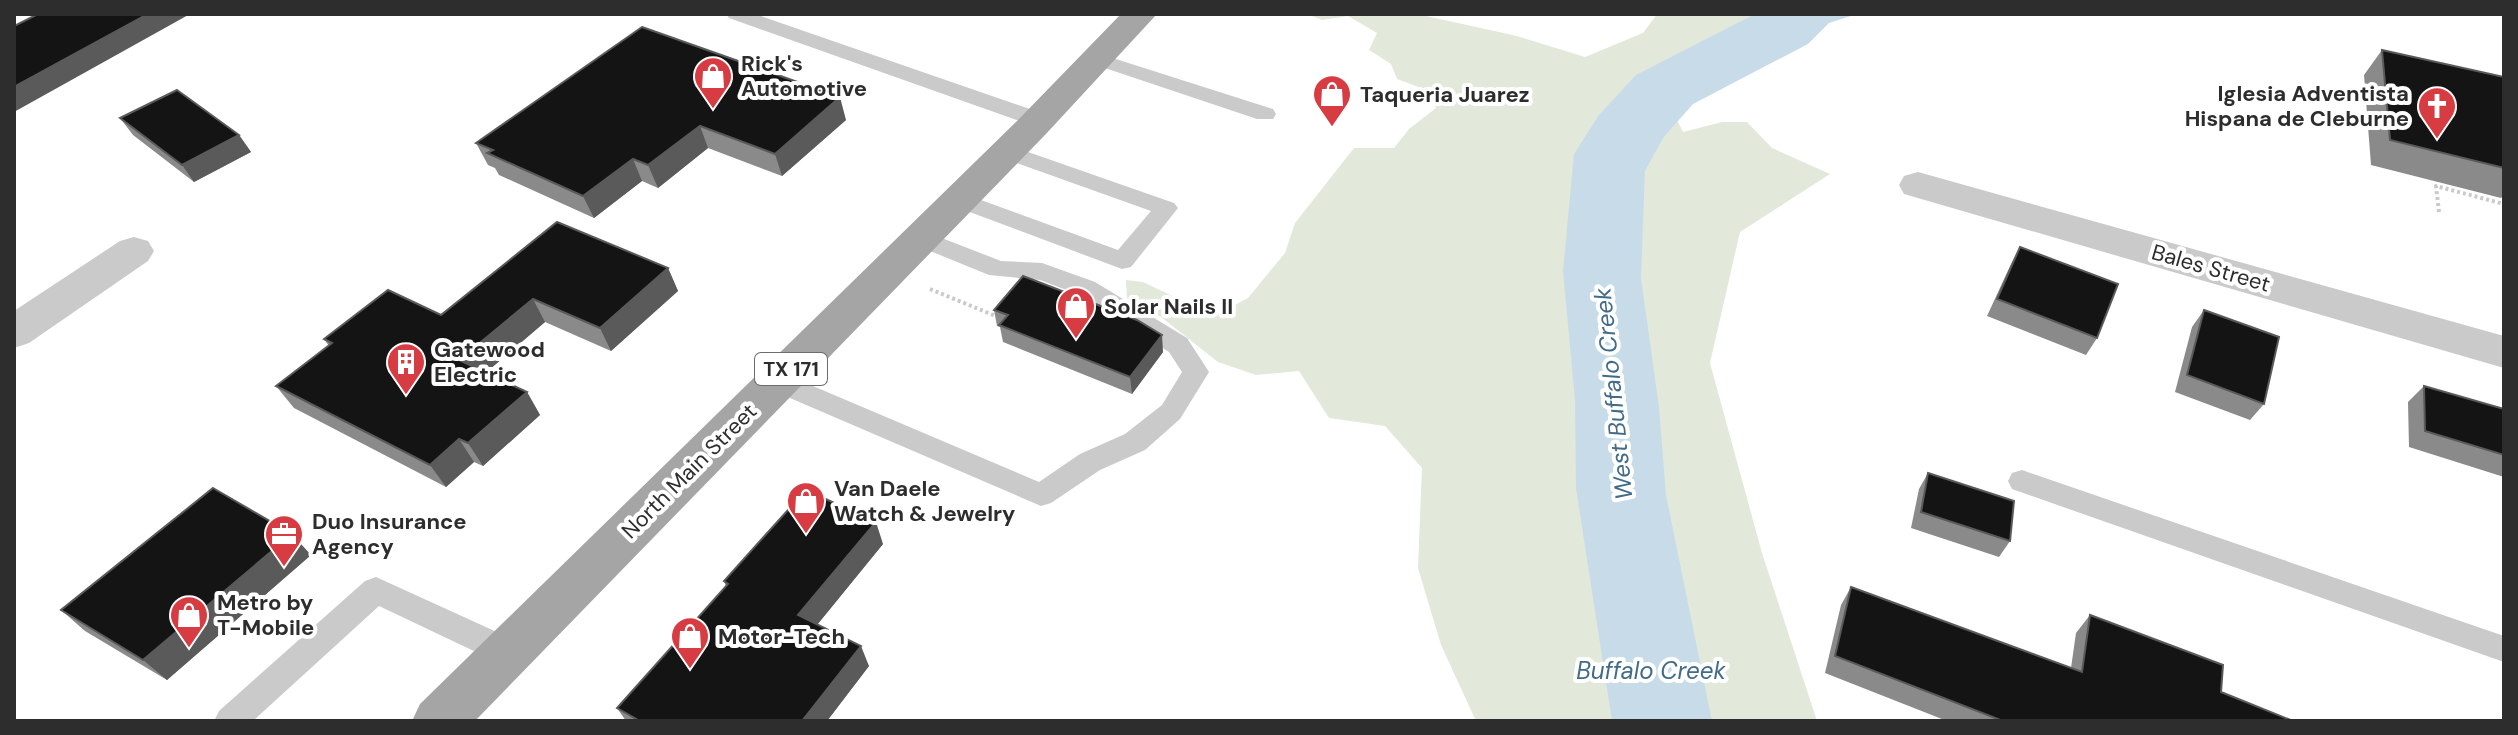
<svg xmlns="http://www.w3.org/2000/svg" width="2518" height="735" viewBox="0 0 2518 735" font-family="'DM Sans',sans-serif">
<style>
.green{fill:#e2e9db}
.water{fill:#c8dbe8}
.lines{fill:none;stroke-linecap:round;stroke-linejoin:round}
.path{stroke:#cacaca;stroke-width:4;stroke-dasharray:3 3;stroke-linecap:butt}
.service{fill:#cacaca;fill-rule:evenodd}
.minor{fill:#cacaca;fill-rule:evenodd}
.primary{fill:#a5a5a5;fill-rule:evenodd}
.wall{fill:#8a8a8a}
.shaded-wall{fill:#5a5a5a}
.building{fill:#141414;stroke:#5a5a5a;stroke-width:2}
.labels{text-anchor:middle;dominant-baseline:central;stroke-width:8;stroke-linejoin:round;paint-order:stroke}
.shield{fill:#fff;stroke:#6c6c6c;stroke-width:2}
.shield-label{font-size:20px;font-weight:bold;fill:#2d2d2d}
.poi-label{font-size:22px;font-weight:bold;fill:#2d2d2d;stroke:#fff;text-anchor:start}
.street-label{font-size:22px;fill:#2d2d2d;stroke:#fff}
.water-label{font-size:24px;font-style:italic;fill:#426b88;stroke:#fff}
</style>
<rect width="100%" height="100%" fill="#fff"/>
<path class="green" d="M1307,14H1417L1517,36L1585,57L1643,33L1657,14H1773L1672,110L1683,132L1722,122H1747L1772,148L1830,174L1740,232L1710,363L1762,553L1817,721H1476L1441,645L1418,568L1422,468L1385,426L1329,418L1299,371L1256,375L1218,362L1161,317L1127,298L1126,280L1143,282L1214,316L1248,298L1285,253L1295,223L1354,148H1394L1409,129L1436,108L1429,91L1397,79L1391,64L1369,50L1377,33L1348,16L1322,20Z"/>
<path class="water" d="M1755,14H1857L1829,23L1808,44L1693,104L1663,138L1645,171L1641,278L1659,407L1666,495L1712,721H1612L1576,488L1575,400L1563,271L1574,154L1599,115L1636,75Z"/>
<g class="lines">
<path class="path" d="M2439,212L2436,186L2504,204
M930,289L998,317"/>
<path class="service" d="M726,14H755L1047,115L1050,120L1039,127L1031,125L729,18Z
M1097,53L1273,109L1276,114L1273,119H1257L1090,63L1087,59Z
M1008,145L1174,203L1178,208L1131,267L1122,269L951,205L947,200L951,195L959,192L1118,250L1151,211L1000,157L997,152L1000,147Z
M921,230L1001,261L1042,263L1095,282L1187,338L1209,372L1180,419L1145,450L1100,470L1051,503L1041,506L769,389L765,382L769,375L778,372L787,375L1039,482L1080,454L1125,434L1162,405L1182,372L1169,352L1077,294L1040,280L989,275L913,244L909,238L913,232Z
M2022,470L2504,636V662L2012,489L2008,481L2012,473Z
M376,577L519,642L523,652L519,662L508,666L497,662L379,606L253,721H214L219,711L365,581Z"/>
<path class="minor" d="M1918,172L2504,336V368L1904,194L1899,185L1904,176Z
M134,237L148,241L154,251L148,261L29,343L14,348V311L120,241Z"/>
<path class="primary" d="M1121,14H1157L1045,135L475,721H412L420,704L1019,119Z"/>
</g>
<path class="wall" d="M642,27L846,120L782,176L708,148L658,188L642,181L594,218L499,175L495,168L488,165L476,143Z
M2382,50L2504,77V195L2501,198L2371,165L2364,75Z
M120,118L239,135L251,152L194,182L133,135Z
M2020,247L2097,338L2086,355L1987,316L2011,264Z
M668,268L678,291L611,351L545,322L486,372L527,392L540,415L483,466L474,462L446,487L294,408L276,386L329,346L324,339Z
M994,310L1163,352L1132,394L1003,342L1000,327L997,326Z
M2204,310L2264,404L2250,420L2175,392L2192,327Z
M2424,386L2504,409V477L2409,447L2408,402Z
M1928,473L2010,541L1999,557L1911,528L1919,489Z
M883,544L817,625L869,666L827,721H626L617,708L726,586L724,581Z
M311,555L167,680L85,631L61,610Z
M1851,587L2071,668L2076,633L2090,615L2221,692L2293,721H1947L1825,673L1841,605Z"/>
<path class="shaded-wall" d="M148,14H190L14,112V87Z
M840,97L846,120L782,176L775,154Z
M700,126L708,148L658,188L648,165Z
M239,135L251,152L194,182L182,165Z
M633,159L642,181L594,218L583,196Z
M668,268L678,291L611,351L600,328Z
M533,299L545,322L474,383L459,360Z
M1162,335L1163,352L1132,394L1130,377Z
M527,392L540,415L483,466L468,443Z
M459,439L474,462L446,487L430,465Z
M876,522L883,544L808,636L798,615Z
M292,534L311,555L167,680L143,660Z
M861,646L869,666L827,721H802Z"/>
<path class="building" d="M38,14H148L14,87V26Z
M642,27L840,97L775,154L700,126L648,165L633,159L583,196L487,153L493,150L476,143Z
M2382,50L2504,77V168L2390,140Z
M177,90L239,135L182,165L120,118Z
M557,222L668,268L600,328L533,299L459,360L527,392L468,443L459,439L430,465L276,386L332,343L324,339L388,290L441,315Z
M2020,247L2118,284L2097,338L1997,299Z
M1023,276L1137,320L1162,335L1130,377L999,325L1008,315L994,310Z
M2204,310L2279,337L2264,404L2187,375Z
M2424,386L2504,409V455L2425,431Z
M1928,473L2014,501L2010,541L1921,512Z
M213,488L292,534L143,660L61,610Z
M806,490L876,522L798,615L861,646L802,721H640L617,708L728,584L724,581Z
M1851,587L2082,672L2090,615L2223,665L2221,692L2293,721H2003L1835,656Z"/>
<defs>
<g id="shop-pin" transform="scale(2)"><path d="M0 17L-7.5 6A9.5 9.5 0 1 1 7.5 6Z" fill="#d73c43" stroke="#fff"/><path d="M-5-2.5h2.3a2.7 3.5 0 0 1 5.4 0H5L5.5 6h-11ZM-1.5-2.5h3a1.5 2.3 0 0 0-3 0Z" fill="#fff"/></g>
<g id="church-pin" transform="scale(2)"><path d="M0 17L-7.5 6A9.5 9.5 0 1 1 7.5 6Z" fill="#d73c43" stroke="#fff"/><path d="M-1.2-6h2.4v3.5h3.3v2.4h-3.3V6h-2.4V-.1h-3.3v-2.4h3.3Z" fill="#fff"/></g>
<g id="building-pin" transform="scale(2)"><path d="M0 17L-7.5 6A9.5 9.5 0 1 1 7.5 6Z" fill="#d73c43" stroke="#fff"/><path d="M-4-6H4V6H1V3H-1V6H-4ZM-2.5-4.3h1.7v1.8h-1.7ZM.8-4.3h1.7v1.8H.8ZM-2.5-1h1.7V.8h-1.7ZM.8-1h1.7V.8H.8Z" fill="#fff"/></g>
<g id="office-pin" transform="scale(2)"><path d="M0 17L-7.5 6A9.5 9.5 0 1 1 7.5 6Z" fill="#d73c43" stroke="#fff"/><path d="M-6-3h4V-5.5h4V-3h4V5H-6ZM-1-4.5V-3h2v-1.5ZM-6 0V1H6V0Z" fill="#fff"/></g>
</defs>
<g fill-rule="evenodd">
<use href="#shop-pin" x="713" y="76"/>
<use href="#shop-pin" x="1332" y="94"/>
<use href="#church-pin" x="2437" y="106"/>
<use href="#shop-pin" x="1076" y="306"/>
<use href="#building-pin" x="406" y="362"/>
<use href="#shop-pin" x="806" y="501"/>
<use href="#office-pin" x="284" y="534"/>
<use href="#shop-pin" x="189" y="615"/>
<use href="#shop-pin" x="690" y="636"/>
</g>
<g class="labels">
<rect class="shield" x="755" y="353" width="72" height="32" rx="6"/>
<g class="shield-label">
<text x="791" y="369">TX 171</text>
</g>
<g class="poi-label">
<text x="741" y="63">Rick's<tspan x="741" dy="25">Automotive</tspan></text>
<text x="2409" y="93" text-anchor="end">Iglesia Adventista<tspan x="2409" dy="25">Hispana de Cleburne</tspan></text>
<text x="1360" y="94">Taqueria Juarez</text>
<text x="1104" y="306">Solar Nails II</text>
<text x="434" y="349">Gatewood<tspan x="434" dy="25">Electric</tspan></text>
<text x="834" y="488">Van Daele<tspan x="834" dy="25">Watch &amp; Jewelry</tspan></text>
<text x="312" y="521">Duo Insurance<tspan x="312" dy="25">Agency</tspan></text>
<text x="217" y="602">Metro by<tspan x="217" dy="25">T-Mobile</tspan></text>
<text x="718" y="636">Motor-Tech</text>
</g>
<g class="street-label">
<text transform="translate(2211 268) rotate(16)">Bales Street</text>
<text transform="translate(689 471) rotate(-45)">North Main Street</text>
</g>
<g class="water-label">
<text transform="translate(1613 394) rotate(-96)">West Buffalo Creek</text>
<text x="1651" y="670">Buffalo Creek</text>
</g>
</g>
<rect width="2518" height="735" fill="none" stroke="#2d2d2d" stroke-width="32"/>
</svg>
